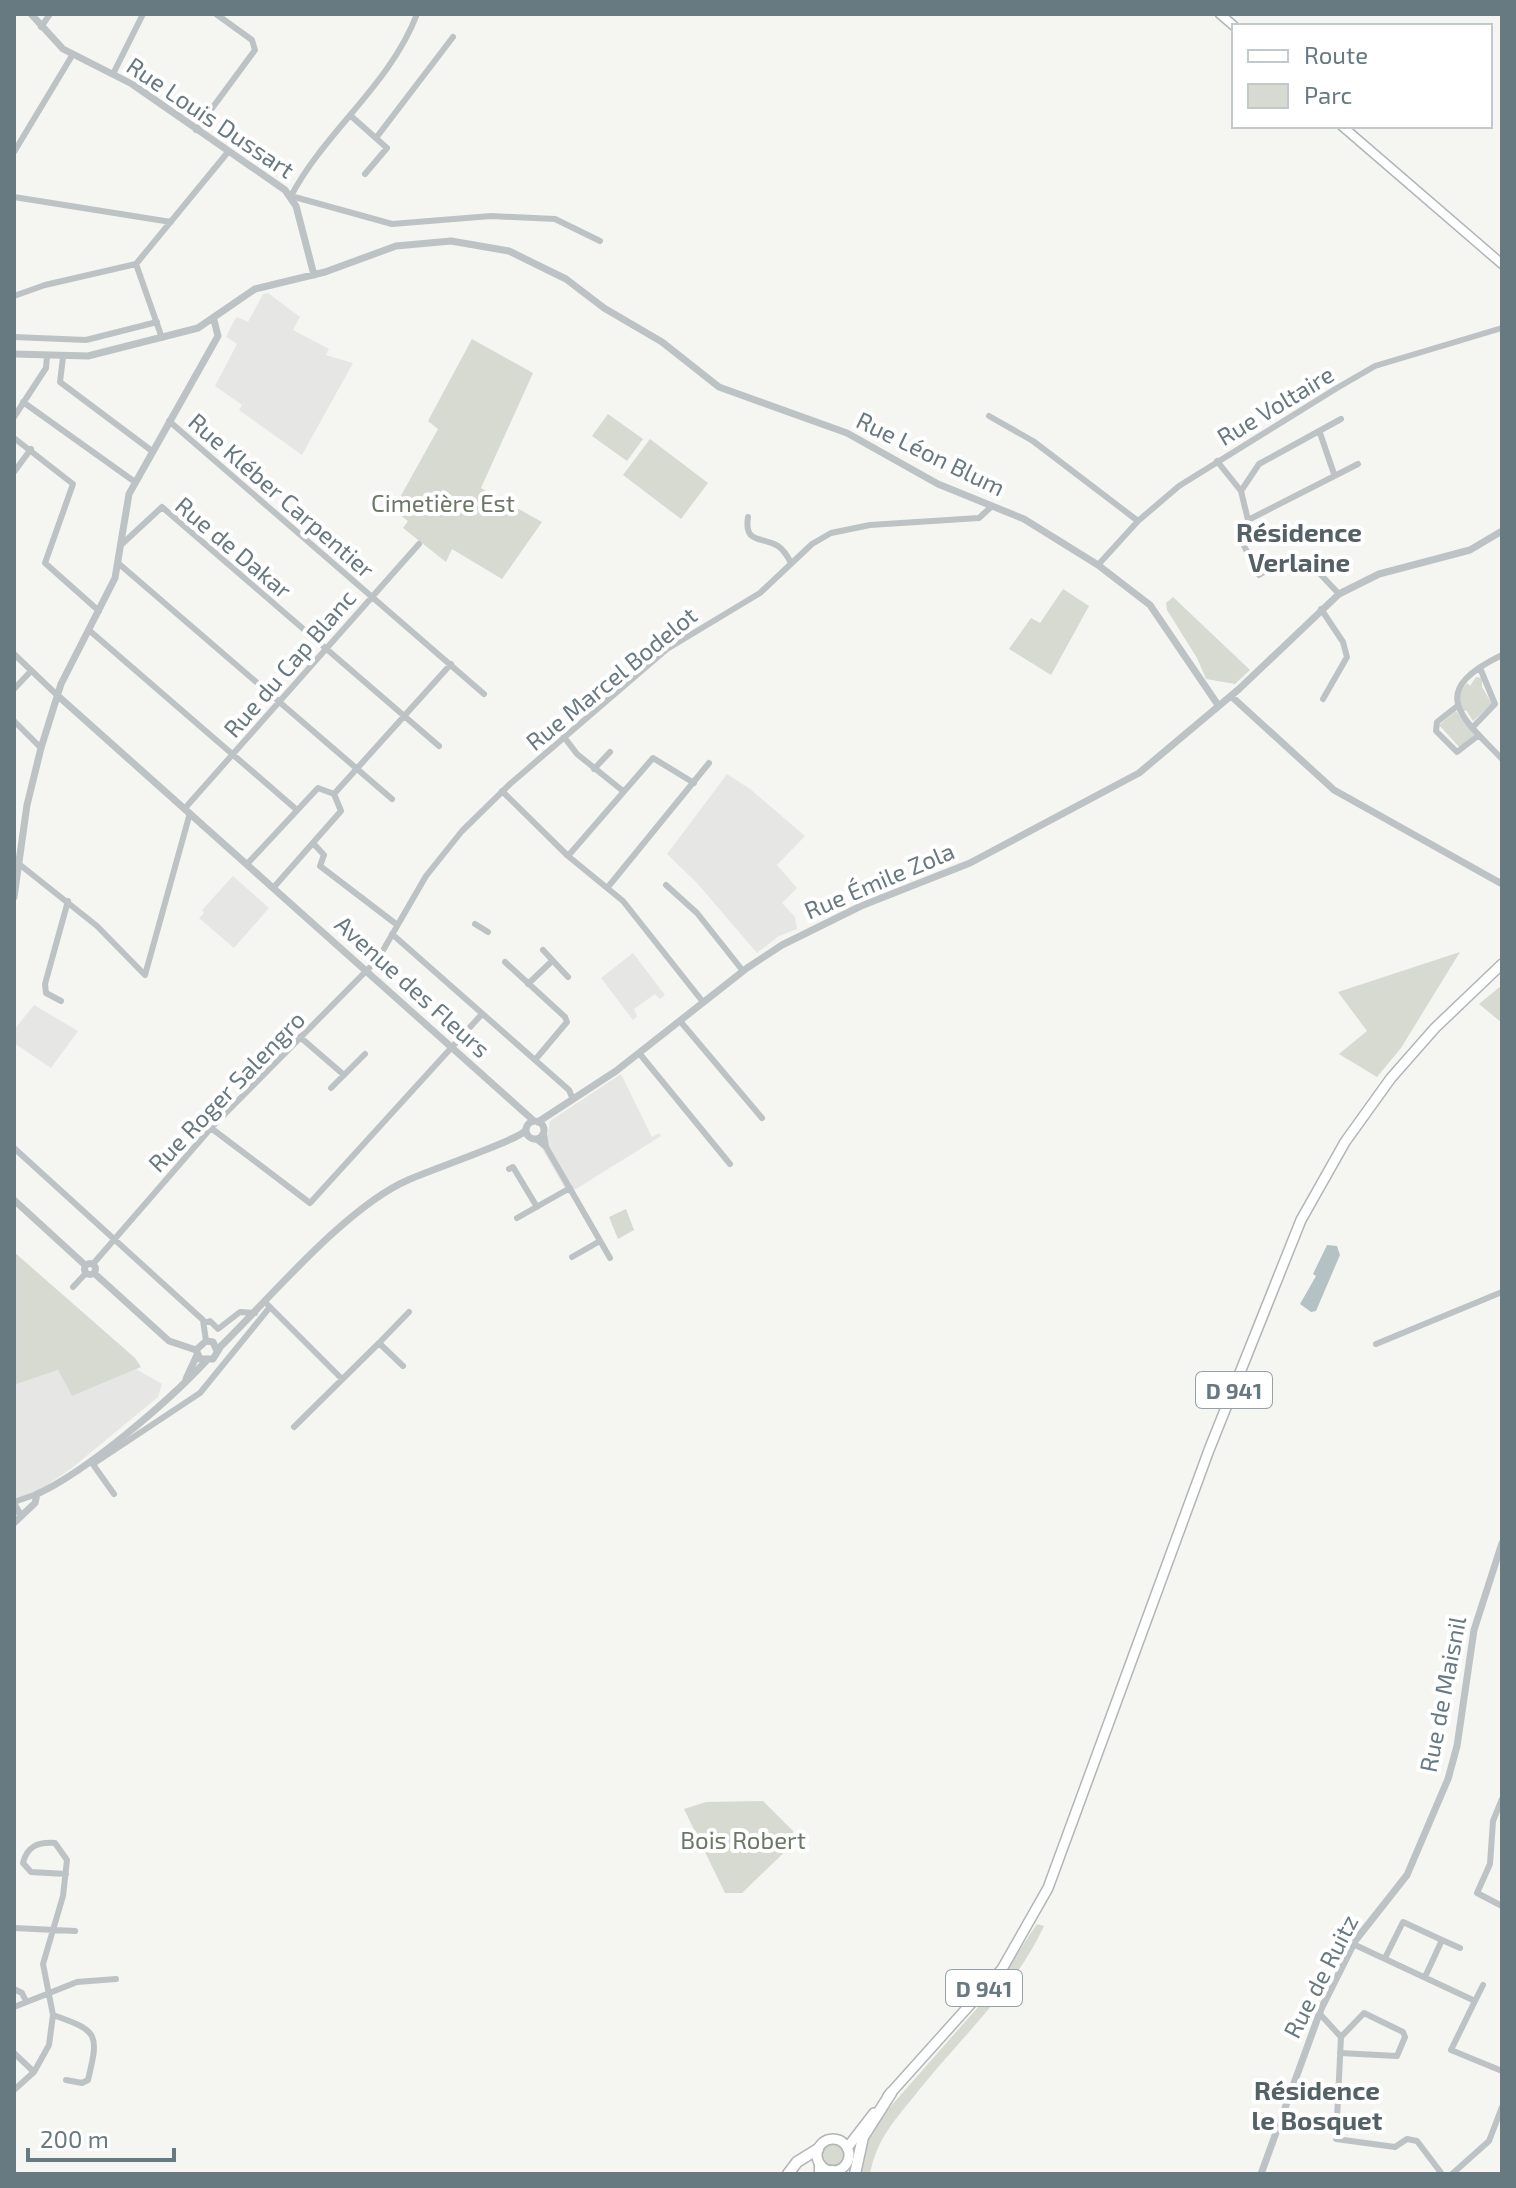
<svg xmlns="http://www.w3.org/2000/svg" width="1516" height="2188" viewBox="0 0 1516 2188" font-family="'Exo 2',sans-serif">
<style>
.built{fill:#e6e6e5}
.green{fill:#d6dad1}
.water{fill:#b5c2c4}
.lines{fill:none;stroke-linecap:round;stroke-linejoin:round}
.secondary-casing{stroke:#afb6b9;stroke-width:11}
.primary-casing{stroke:#b0b6b8;stroke-width:12}
.trunk-casing{stroke:#b0b5b7;stroke-width:13}
.minor{stroke:#bdc2c4;stroke-width:6}
.tertiary{stroke:#bdc2c4;stroke-width:7}
.secondary{stroke:#fff;stroke-width:8}
.primary{stroke:#fff;stroke-width:9}
.trunk{stroke:#fff;stroke-width:10}
.labels{text-anchor:middle;dominant-baseline:central;stroke-width:8;stroke-linejoin:round;paint-order:stroke}
.shield{fill:#fff;stroke:#95a1a7;stroke-width:2}
.shield-label{font-size:22px;font-weight:bold;fill:#677981}
.street-label{font-size:24px;fill:#677981;stroke:#fff}
.park-label{font-size:24px;fill:#6b7865;stroke:#fff}
.neighbourhood-label{font-size:26px;font-weight:bold;fill:#546166;stroke:#fff}
</style>
<rect width="100%" height="100%" fill="#f5f5f2"/>
<path class="built" d="M268,293L300,317L293,330L329,349L326,355L353,363L302,455L239,410L242,405L215,386L237,344L226,337L234,321L237,317L248,322L263,294Z
M727,774L750,789L805,836L777,865L797,888L782,903L795,917L797,929L779,936L757,953L697,883L667,854Z
M233,876L269,908L234,948L199,918L204,913L202,910Z
M633,953L665,995L660,999L655,994L634,1009L637,1016L633,1020L601,978Z
M34,1005L78,1031L51,1068L14,1043V1030Z
M621,1074L652,1137L659,1133L661,1136L568,1194L540,1145L547,1138L550,1121Z
M136,1369L162,1384L158,1397L72,1468L28,1498L14,1502V1385L58,1370L72,1396Z"/>
<path class="green" d="M472,339L533,373L481,488L542,522L502,579L452,549L446,562L403,528L408,521L393,510L438,429L428,421Z
M608,414L643,439L627,461L592,436Z
M650,439L708,483L681,519L623,475Z
M1063,589L1089,606L1051,675L1009,649L1031,618L1040,623Z
M1173,597L1250,670L1235,684L1206,679L1197,658L1167,610L1166,603Z
M1476,677L1482,678V687L1492,704L1473,721L1466,710L1462,713C1459,701 1457,692 1467,683L1470,686Z
M1456,711L1475,734L1460,748L1439,725Z
M1460,952L1401,1048L1377,1077L1339,1054L1367,1031L1338,992Z
M1502,985V1023L1479,1004Z
M626,1209L634,1230L618,1239L609,1217Z
M14,1252L135,1358L141,1367L72,1396L58,1370L14,1385Z
M763,1801L793,1831L794,1843L742,1893H725L684,1809L706,1802Z
M1037,1924L1044,1926C1016,1987 961,2038 919,2090C897,2118 877,2137 870,2174H860L866,2142L876,2123L993,1990Z
M822 2155a11 11 0 1 1 22 0a11 11 0 1 1-22 0Z"/>
<path class="water" d="M1327,1245L1337,1246L1340,1255L1316,1311L1311,1312L1300,1304L1316,1276L1313,1274Z"/>
<g class="lines">
<g class="secondary-casing">
<path id="secondary" d="M1220,14L1234,26
M1342,126L1502,264"/>
</g>
<g class="primary-casing">
<path id="primary" d="M888,2096L1002,1969L1048,1888L1209,1450L1301,1220L1345,1142L1391,1078L1435,1028L1502,964
M817 2155a16 16 0 1 1 32 0a16 16 0 1 1-32 0Z
M847,2148L874,2113"/>
</g>
<g class="trunk-casing">
<path id="trunk" d="M788,2174L797,2162L818,2149
M820,2174V2165
M830,2174L832,2171
M855,2174L863,2137L891,2093"/>
</g>
<path class="minor" d="M417,14C390,85 326,130 291,196L392,224L491,216L555,219L600,241
M41,27L50,14
M113,74L143,14
M351,116L387,148L365,174
M196,130L255,50L252,40L216,14
M376,138L453,37
M14,152L73,54
M14,197L171,222
M136,264L162,338
M14,296L45,285L136,264L228,152
M14,337L86,340L157,322
M63,357L60,382L152,451
M23,402L135,482
M989,416L1033,441L1138,521
M14,417L46,368L47,356
M169,421L484,694
M1320,433L1334,474
M14,438L73,484L45,563L99,611
M1217,461L1241,491L1248,520L1241,540L1259,575L1269,569H1288L1306,559L1339,594
M14,472L31,449
M1241,491L1259,464L1341,419
M748,517C744,544 761,536 778,546C784,550 788,557 791,563
M1248,520L1358,464
M121,545L162,507L439,746
M118,563L392,799
M1098,565L1138,521L1179,486L1337,388L1375,366L1502,328
M1321,609L1343,642L1347,657L1323,699
M90,631L297,810
M14,654L57,695
M1502,655C1426,692 1461,716 1502,759
M14,689L31,671
M1456,707L1437,722L1436,731L1457,752L1479,735
M14,721L41,748
M1472,728L1495,704L1480,668
M564,737L577,754L623,791
M594,769L610,752
M502,791L568,856L623,901L703,1002
M334,794L451,664
M186,807L419,544
M313,843L324,855L320,866L396,924
M568,856L653,758L694,783
M248,863L318,788L334,794L341,811L274,887
M19,864L97,926L145,975L190,813
M666,885L697,913L743,971
M608,887L709,763
M475,924L488,932
M392,934L569,1090L572,1097
M543,950L568,977
M505,962L565,1017L567,1022L535,1060
M528,984L552,961
M61,1001L46,993L45,984L68,901
M680,1021L762,1118
M300,1037L344,1075
M639,1053L730,1164
M331,1088L365,1054
M211,1128L310,1203L482,1014
M544,1134L546,1147
M537,1140L546,1147L610,1258
M14,1148L203,1320L206,1341
M509,1169L513,1167L537,1207
M517,1218L570,1188
M572,1257L600,1241
M93,1264L211,1128L378,959L426,876L462,831L510,784L667,649L760,593L812,544L831,533L870,525L979,518L992,506
M73,1287L86,1273
M268,1305L342,1379
M204,1323L210,1321L218,1329L240,1312L255,1313
M379,1343L409,1312
M1376,1344L1502,1292
M294,1427L379,1343L403,1366
M92,1463L114,1494
M93,1464L200,1393L270,1307
M14,1502L37,1494
M1502,1799L1493,1821L1490,1864L1477,1893L1502,1906
M14,1928L75,1931
M1442,1940L1460,1948
M1353,1944L1475,2001L1451,2050L1502,2071
M1385,1958L1403,1922L1442,1940L1425,1977
M14,1989L22,1993L26,2001
M1475,2001L1483,1985
M14,2007L77,1982L116,1979
M1319,2013L1341,2037L1336,2139L1395,2147L1407,2139L1417,2141L1442,2174
M53,2015C99,2031 99,2034 88,2080L82,2083L66,2080
M14,2053L34,2072
M1340,2053L1397,2056L1405,2037L1403,2032L1364,2013L1341,2037
M14,2090L34,2072L49,2045L53,2015L43,1964L63,1896L67,1860L55,1843C38,1842 27,1846 23,1863L31,1872L66,1874
M1452,2174L1489,2141L1502,2107"/>
<path class="tertiary" d="M31,14L63,49L132,84L285,190L296,206L314,275
M14,354L88,356L198,328L255,289L325,272L396,246L451,241L509,251L566,279L604,308L662,342L719,387L847,433L938,484L1024,519L1098,565L1150,605L1218,705
M57,695L534,1121
M1231,696L1334,790L1502,884
M14,897L27,805L41,748L61,684L115,578L129,494L218,336L214,320
M526 1130a9 9 0 1 1 18 0a9 9 0 1 1-18 0Z
M538,1122L616,1071L747,968L782,945L861,906L970,863L1139,773L1239,689L1339,594L1379,574L1470,550L1502,531
M14,1200L85,1265
M84.5 1269a5.5 5.5 0 1 1 11 0a5.5 5.5 0 1 1-11 0Z
M94,1273L169,1341L196,1350
M217,1351L213,1342L206,1341L196,1350L200,1359H213L221,1346C271,1297 346,1207 408,1180C427,1171 518,1140 525,1131
M186,1379L197,1355
M14,1504L21,1516
M14,1523L35,1503L37,1494C86,1472 168,1402 206,1361
M1261,2174L1321,2009L1355,1941L1407,1875L1448,1779L1457,1746L1474,1630L1502,1543"/>
<use href="#secondary" class="secondary"/>
<use href="#primary" class="primary"/>
<use href="#trunk" class="trunk"/>
</g>
<g class="labels">
<g class="shield">
<rect x="1196" y="1372" width="76" height="36" rx="6"/>
<rect x="946" y="1970" width="76" height="36" rx="6"/>
</g>
<g class="shield-label">
<text x="1234" y="1390">D 941</text>
<text x="984" y="1988">D 941</text>
</g>
<g class="street-label">
<text transform="translate(211 117) rotate(34)">Rue Louis Dussart</text>
<text transform="translate(1275 405) rotate(-31)">Rue Voltaire</text>
<text transform="translate(931 453) rotate(26)">Rue Léon Blum</text>
<text transform="translate(282 495) rotate(41)">Rue Kléber Carpentier</text>
<text transform="translate(234 547) rotate(40)">Rue de Dakar</text>
<text transform="translate(289 663) rotate(-49)">Rue du Cap Blanc</text>
<text transform="translate(611 678) rotate(-39)">Rue Marcel Bodelot</text>
<text transform="translate(879 880) rotate(-23)">Rue Émile Zola</text>
<text transform="translate(413 986) rotate(42)">Avenue des Fleurs</text>
<text transform="translate(226 1091) rotate(-46)">Rue Roger Salengro</text>
<text transform="translate(1442 1694) rotate(-79)">Rue de Maisnil</text>
<text transform="translate(1320 1976) rotate(-63)">Rue de Ruitz</text>
</g>
<g class="park-label">
<text x="443" y="502">Cimetière Est</text>
<text x="743" y="1839">Bois Robert</text>
</g>
<g class="neighbourhood-label">
<text x="1299" y="531">Résidence<tspan x="1299" dy="30">Verlaine</tspan></text>
<text x="1317" y="2089">Résidence<tspan x="1317" dy="30">le Bosquet</tspan></text>
</g>
</g>
<rect width="1516" height="2188" fill="none" stroke="#677981" stroke-width="32"/>
<rect x="1232" y="24" width="260" height="104" fill="#ffffff" stroke="#c2c9cd" stroke-width="2"/>
<rect x="1248" y="50" width="40" height="12" fill="#ffffff" stroke="#c2c9cd" stroke-width="2"/>
<text x="1304" y="64" font-size="24" fill="#677981">Route</text>
<rect x="1248" y="84" width="40" height="24" fill="#d6dad1" stroke="#c2c9cd" stroke-width="2"/>
<text x="1304" y="104" font-size="24" fill="#677981">Parc</text>
<path d="M28 2148v12h146v-12" fill="none" stroke="#677981" stroke-width="4"/>
<text x="40" y="2148" font-size="24" fill="#677981" stroke="#ffffff" stroke-width="6" paint-order="stroke">200 m</text>
</svg>
